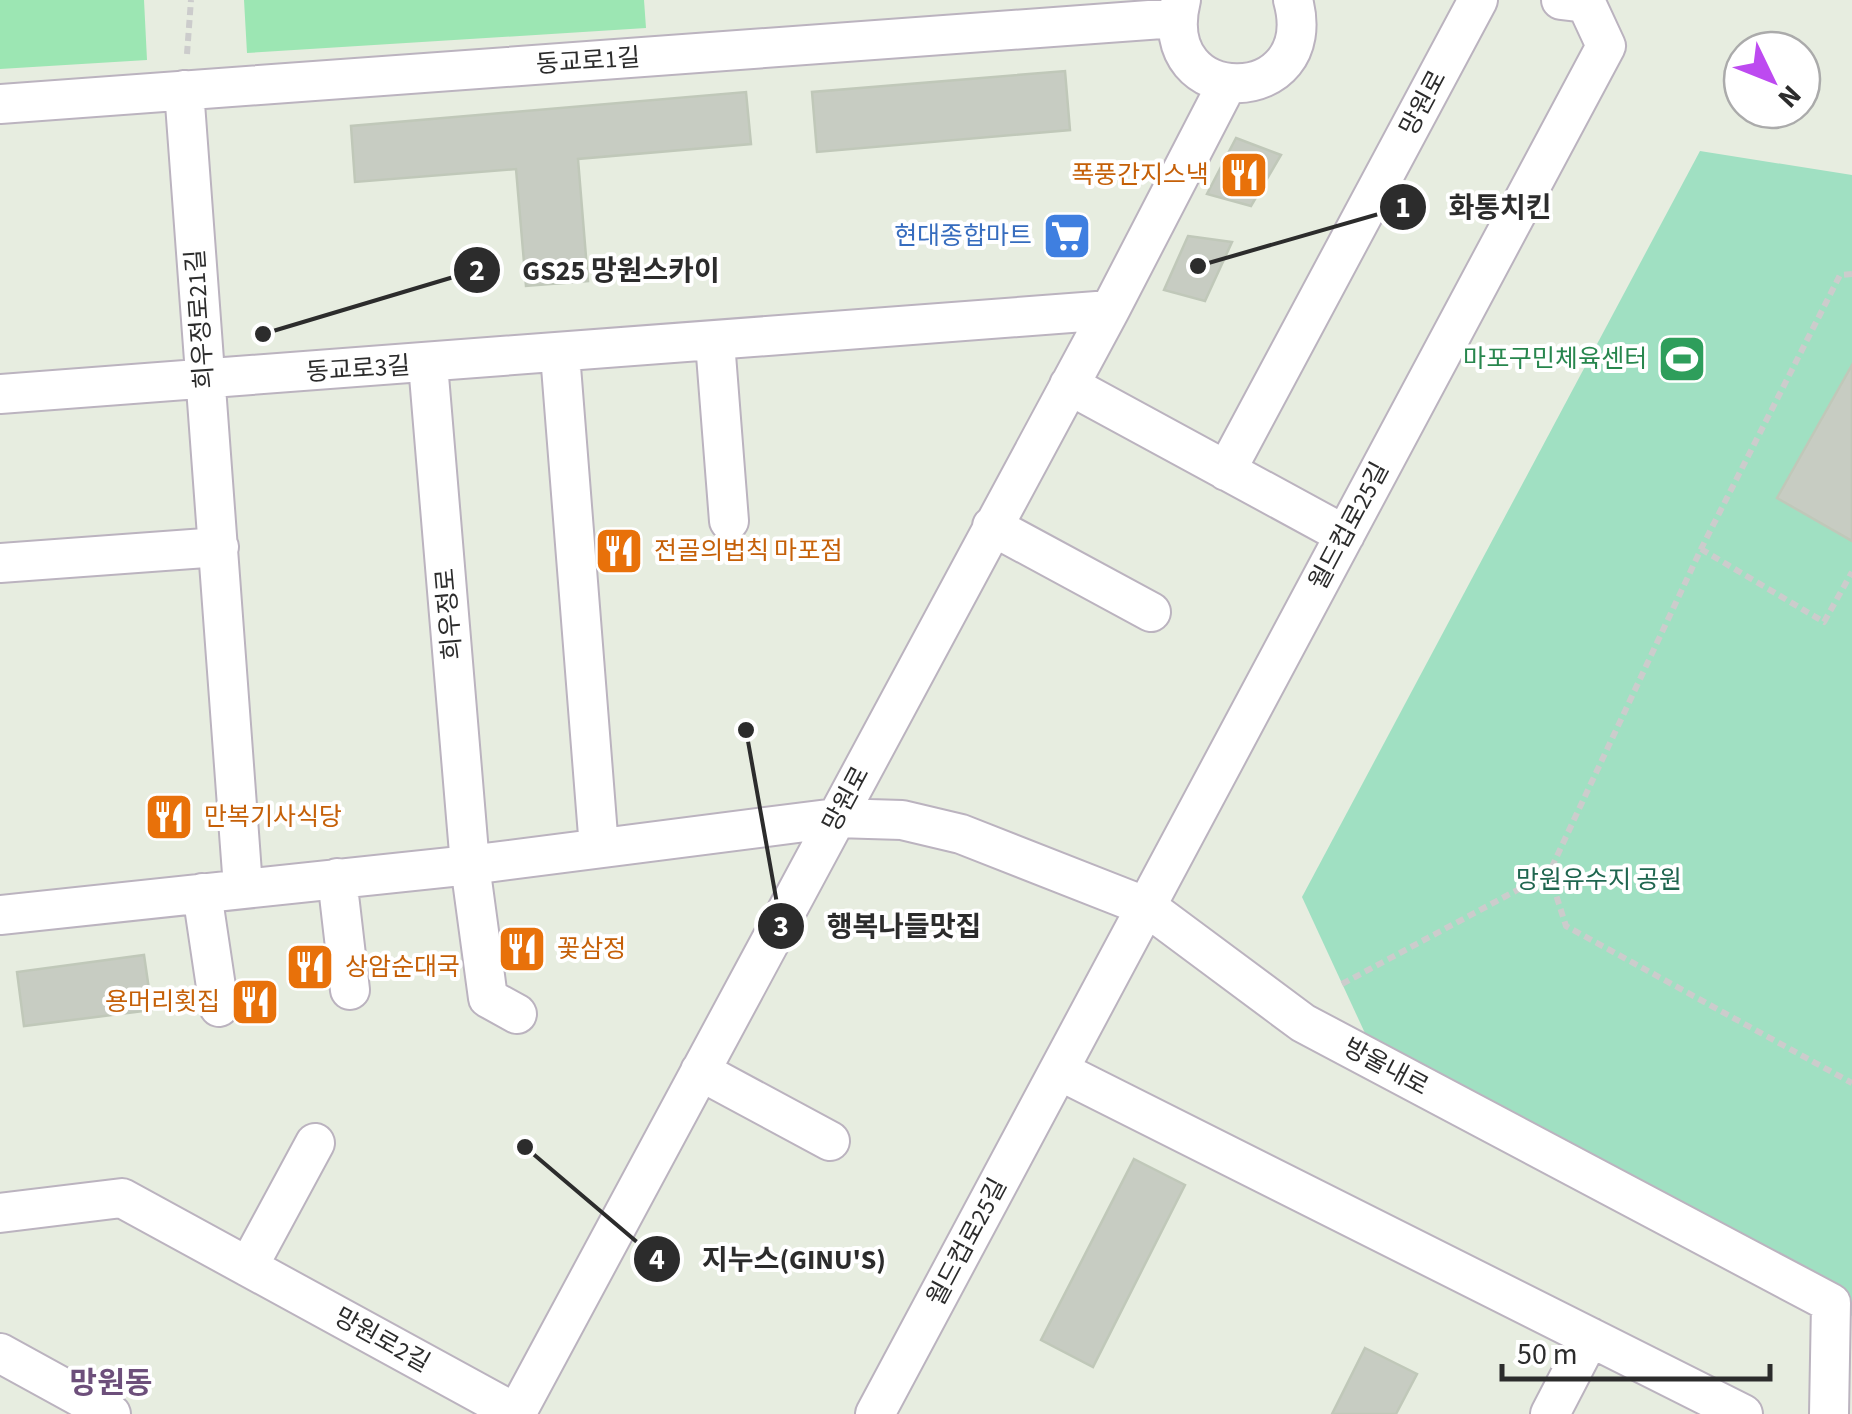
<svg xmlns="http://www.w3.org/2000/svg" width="1852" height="1414" viewBox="0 0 1852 1414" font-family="'Source Sans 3','Noto Sans KR',sans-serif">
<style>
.green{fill:#a0e0c2}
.pitch{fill:#9ce6b3}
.building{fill:#c7ccc2;stroke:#c0c8b9;stroke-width:2.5}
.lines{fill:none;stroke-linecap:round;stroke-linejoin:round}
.minor-casing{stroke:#bbb3bf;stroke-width:42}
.path{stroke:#ccc;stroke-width:6;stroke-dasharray:8 5;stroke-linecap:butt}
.minor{stroke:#fff;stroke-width:38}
.labels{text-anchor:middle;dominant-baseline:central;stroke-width:8;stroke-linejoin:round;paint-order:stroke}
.street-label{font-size:25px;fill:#2c2c2c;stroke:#fff}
.food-label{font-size:25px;fill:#c56008;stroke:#fff;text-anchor:start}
.shop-label{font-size:25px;fill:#366cbe;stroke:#fff;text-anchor:end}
.leisure-label{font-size:25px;fill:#27864d;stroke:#fff;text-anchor:end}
.park-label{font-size:25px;fill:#1f664f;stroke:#fff}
.quarter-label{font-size:30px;font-weight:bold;fill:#6d4f7b;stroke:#fff}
.leader{fill:none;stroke:#2c2c2c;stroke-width:4}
.callout-dot{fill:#2c2c2c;stroke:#fff;stroke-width:4}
.mark-label{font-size:30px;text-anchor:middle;font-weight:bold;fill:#fff}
.callout-label{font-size:28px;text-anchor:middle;font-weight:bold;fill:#2c2c2c;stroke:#fff;stroke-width:8;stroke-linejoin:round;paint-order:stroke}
</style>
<rect width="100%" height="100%" fill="#e7ede0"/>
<path class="green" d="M1700,151L1852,175V1316L1370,1044L1302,897Z"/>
<path class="pitch" d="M0,0H144L147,60L0,69Z
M244,0H644L646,28L247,53Z"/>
<path class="building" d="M1065,71L1070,130L817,152L812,92Z
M746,92L751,144L578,159L588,281L526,286L516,169L355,182L351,126Z
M1236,138L1281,155L1251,206L1207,194Z
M1188,236L1232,242L1205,301L1164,290Z
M1852,365V541L1777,498Z
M144,955L152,1010L24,1026L17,972Z
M1134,1159L1185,1185L1093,1367L1041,1340Z
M1365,1348L1417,1374L1396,1414H1332Z"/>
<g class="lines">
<g class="minor-casing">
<path id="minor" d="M1181,0C1153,113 1323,109 1293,0
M184,90L243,887
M0,104L1176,18
M715,342L729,521
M560,354L599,848
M428,364L470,865L488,998L517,1014
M1069,385L1345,535
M0,394L1110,310
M1226,471L1478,0
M992,526L1151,612
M0,563L219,547
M337,878L350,990
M202,893L219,1007
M0,915L470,865L836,818L902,820L961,834L1147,907L1303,1023L1831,1303L1829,1414
M700,1071L830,1141
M1060,1071L1743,1414
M0,1213L122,1198L517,1414
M248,1267L315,1143
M0,1353L111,1414
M516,1414L1110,310L1227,84
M875,1414L1606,46L1586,3L1561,0
M1550,1414L1590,1337"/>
</g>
<path class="path" d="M187,54L191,0
M1852,274L1840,275L1701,549L1549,873L1566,926L1852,1083
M1701,549L1824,622L1852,572
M1342,984L1549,873"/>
<use href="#minor" class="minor"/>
</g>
<defs>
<g id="restaurant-square" transform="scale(2.5)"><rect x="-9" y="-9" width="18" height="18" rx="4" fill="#e8710a" stroke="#fff"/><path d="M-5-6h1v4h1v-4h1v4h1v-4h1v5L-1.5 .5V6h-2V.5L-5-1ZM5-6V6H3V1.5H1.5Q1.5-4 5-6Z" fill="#fff"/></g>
<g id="supermarket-square" transform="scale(2.5)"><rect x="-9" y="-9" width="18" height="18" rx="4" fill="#3f7fe0" stroke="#fff"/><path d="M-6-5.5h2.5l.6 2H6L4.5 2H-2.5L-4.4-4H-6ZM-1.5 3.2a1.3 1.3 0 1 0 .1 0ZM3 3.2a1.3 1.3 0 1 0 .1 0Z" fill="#fff"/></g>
<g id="stadium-square" transform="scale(2.5)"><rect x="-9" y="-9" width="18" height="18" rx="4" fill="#2e9e5b" stroke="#fff"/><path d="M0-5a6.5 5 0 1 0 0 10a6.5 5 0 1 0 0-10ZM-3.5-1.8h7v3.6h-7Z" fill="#fff"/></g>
</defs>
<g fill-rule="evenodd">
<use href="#restaurant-square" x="1244" y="175"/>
<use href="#supermarket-square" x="1067" y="236"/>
<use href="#stadium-square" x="1682" y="359"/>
<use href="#restaurant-square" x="619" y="551"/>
<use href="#restaurant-square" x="169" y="817"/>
<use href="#restaurant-square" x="522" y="949"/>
<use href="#restaurant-square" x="310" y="967"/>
<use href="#restaurant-square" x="255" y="1002"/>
</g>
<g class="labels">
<g class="street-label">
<text transform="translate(588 61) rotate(-4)">동교로1길</text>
<text transform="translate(1423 103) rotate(-62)">망원로</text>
<text transform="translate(200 319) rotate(-94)">희우정로21길</text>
<text transform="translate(358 369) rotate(-4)">동교로3길</text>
<text transform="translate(1349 526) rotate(-62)">월드컵로25길</text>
<text transform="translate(449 614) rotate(-95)">희우정로</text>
<text transform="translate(846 799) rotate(-62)">망원로</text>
<text transform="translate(1386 1067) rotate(28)">방울내로</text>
<text transform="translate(967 1242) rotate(-62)">월드컵로25길</text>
<text transform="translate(382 1340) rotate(29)">망원로2길</text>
</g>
<g class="food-label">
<text x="1209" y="175" text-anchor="end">폭풍간지스낵</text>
<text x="654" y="551">전골의법칙 마포점</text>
<text x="204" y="817">만복기사식당</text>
<text x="557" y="949">꽃삼정</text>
<text x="345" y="967">상암순대국</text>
<text x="220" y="1002" text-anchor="end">용머리횟집</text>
</g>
<g class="shop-label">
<text x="1032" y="236">현대종합마트</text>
</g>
<g class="leisure-label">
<text x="1647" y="359">마포구민체육센터</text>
</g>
<g class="park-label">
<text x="1599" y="880">망원유수지 공원</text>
</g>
<g class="quarter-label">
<text x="111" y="1383">망원동</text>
</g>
</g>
<path class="leader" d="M1198 266L1403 207M263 334L477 270M746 730L781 926M525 1147L657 1259"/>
<g class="callout-dot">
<circle cx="1198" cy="266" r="10"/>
<circle cx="263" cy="334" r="10"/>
<circle cx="746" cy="730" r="10"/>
<circle cx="525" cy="1147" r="10"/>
<circle cx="1403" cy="207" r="25"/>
<circle cx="477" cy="270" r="25"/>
<circle cx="781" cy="926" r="25"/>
<circle cx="657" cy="1259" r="25"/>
</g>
<g class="mark-label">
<text x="1403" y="217">1</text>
<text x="477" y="280">2</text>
<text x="781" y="936">3</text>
<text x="657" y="1269">4</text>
</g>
<g class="callout-label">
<text x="1500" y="217">화통치킨</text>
<text x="621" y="280">GS25 망원스카이</text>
<text x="904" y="936">행복나들맛집</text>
<text x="794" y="1269">지누스(GINU'S)</text>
</g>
<g transform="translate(1772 80) rotate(133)"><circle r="48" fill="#ffffff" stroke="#ababab" stroke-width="2.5"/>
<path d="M0-8L18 38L0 25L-18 38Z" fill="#bd4af0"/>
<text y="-15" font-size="28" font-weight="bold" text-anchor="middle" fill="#2c2c2c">N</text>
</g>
<path d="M1502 1364v15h268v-15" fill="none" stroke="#2c2c2c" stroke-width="5"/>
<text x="1517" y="1364" font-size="30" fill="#2c2c2c" stroke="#ffffff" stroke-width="8" paint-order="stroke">50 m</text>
</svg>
